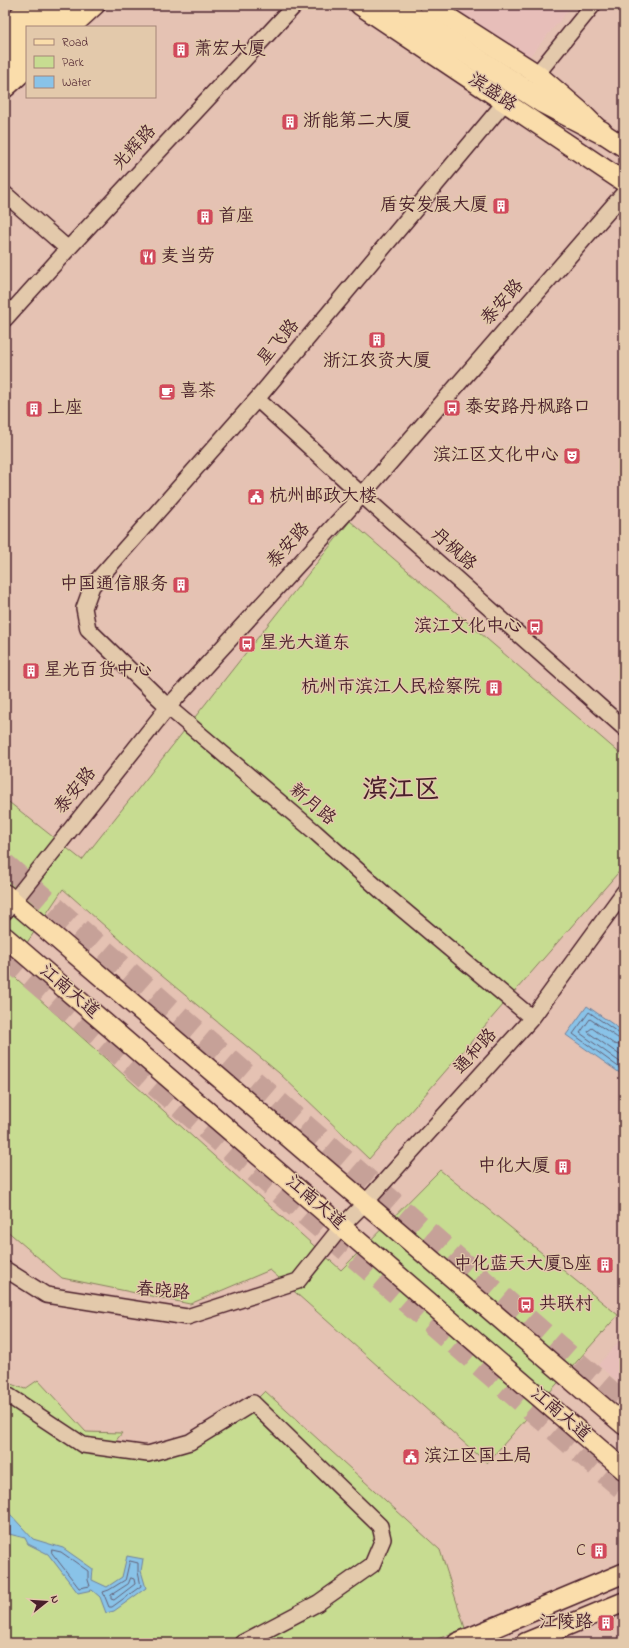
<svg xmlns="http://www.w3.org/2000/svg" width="629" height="1648" viewBox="0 0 629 1648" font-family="'Indie Flower','LXGW WenKai TC',sans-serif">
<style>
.built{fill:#e7beb9}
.green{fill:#c7dc91;stroke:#887e5e}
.water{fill:#89c3e8;stroke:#70819c}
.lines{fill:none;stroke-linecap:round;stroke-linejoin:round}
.shore{stroke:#636177;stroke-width:1}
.highway-tunnel{stroke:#c6a198;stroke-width:22;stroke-dasharray:22 11;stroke-linecap:butt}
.minor-casing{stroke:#4a1f2b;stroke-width:18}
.major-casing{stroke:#4a1f2b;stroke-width:22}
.highway-casing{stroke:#4a1f2b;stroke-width:25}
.minor{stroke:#e3c9ab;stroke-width:15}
.major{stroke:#faddab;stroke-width:19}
.highway{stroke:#faddab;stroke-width:22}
.labels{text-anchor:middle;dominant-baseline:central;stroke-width:3;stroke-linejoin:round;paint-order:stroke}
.poi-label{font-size:18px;fill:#4a1f2b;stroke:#e3c9ab;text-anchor:start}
.street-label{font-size:18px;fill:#4a1f2b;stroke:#e3c9ab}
.town-label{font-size:26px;font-weight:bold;fill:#4a1f2b;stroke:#e3c9ab}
</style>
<rect width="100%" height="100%" fill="#e5c2b3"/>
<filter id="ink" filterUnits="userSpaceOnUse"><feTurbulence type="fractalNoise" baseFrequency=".025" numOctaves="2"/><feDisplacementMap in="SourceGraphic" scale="8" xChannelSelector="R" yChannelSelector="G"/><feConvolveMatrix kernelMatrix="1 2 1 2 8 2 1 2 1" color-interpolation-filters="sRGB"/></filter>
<g filter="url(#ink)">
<path class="built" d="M443,5H573L525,62Z
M624,1336V1387L598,1365Z"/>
<path class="green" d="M350,521L624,757V866L369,1159L279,1073L150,966L63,889L8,971L341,1270L440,1170L618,1315L487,1463L270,1270L190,1304L62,1278L5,1229V799L82,860Z
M38,1380L86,1432L122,1433L110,1448L148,1454L190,1442L253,1403L265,1391L440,1550L465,1628L428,1643H5V1382L25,1389Z"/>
<path class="water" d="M587,1006L624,1032V1076L566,1035Z
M5,1503L10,1514L33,1539L63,1548L93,1569L92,1580L107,1587L122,1577L127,1556L143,1559L141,1571L146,1588L114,1611L106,1613L100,1597L92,1590L78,1593L48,1554L28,1544L25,1538L5,1533Z"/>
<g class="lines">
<path class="shore" d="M624,1035L620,1034L589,1012L573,1034L624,1071
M624,1040L618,1038L590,1019L580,1033L624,1065
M624,1046L614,1044L592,1028L588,1031L589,1033L624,1058
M52,1550L61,1552L88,1571V1580L90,1586L79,1588L52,1553Z
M130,1561L138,1563V1572L141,1586L112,1607H109L103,1592L109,1590L125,1580Z
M131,1578L134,1579L135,1584L114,1600L111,1599V1595L128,1584Z"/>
<path class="highway-tunnel" d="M5,864L624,1403
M5,956L624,1490"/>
<g class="minor-casing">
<path id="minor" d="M537,74L593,5
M505,102L257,399L92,586L84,608L88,629L168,707L315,832L389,898L532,1018
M5,194L68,249
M5,319L68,249L295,5
M257,399L362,495L624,728
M5,912L168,707L362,495L624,193
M5,1269L46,1295L187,1317L298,1281L342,1226L365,1203L532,1018L624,892
M5,1395L9,1396L83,1445L148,1454L190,1442L253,1403L380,1526L383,1539L372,1565L318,1603L242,1643"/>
</g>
<g class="major-casing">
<path id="major" d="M360,5L624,182
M429,5L537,74L579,110L601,132L624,147
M71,27L95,5
M5,30L30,5
M5,88L27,68
M5,894L624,1425
M5,937L624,1470
M457,1643L624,1573
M525,1643L624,1602"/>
</g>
<g class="highway-casing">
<path id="highway" d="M393,5L543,102L601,132
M46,27L68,5
M5,47L48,5
M5,68L27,46"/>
</g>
<use href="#minor" class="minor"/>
<use href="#major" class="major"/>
<use href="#highway" class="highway"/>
</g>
</g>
<defs>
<g id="building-square" transform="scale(0.9)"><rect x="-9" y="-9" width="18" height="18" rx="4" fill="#d1495b" stroke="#e3c9ab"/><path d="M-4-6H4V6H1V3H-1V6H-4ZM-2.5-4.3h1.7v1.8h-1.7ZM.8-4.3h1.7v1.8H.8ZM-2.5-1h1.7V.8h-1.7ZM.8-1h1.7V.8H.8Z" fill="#fff"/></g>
<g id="restaurant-square" transform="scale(0.9)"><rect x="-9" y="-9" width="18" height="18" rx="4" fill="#d1495b" stroke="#e3c9ab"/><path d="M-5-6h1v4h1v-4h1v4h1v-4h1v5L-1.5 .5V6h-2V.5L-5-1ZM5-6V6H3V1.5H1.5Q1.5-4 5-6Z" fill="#fff"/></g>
<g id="cafe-square" transform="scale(0.9)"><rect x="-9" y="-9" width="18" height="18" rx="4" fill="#d1495b" stroke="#e3c9ab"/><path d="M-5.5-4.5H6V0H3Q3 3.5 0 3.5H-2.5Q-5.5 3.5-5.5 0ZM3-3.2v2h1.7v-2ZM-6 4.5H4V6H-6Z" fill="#fff"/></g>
<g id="bus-square" transform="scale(0.9)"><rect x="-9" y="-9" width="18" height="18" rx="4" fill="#d1495b" stroke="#e3c9ab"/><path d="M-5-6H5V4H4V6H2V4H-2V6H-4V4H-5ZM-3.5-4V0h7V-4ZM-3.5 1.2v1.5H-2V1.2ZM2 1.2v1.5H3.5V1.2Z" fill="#fff"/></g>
<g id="theatre-square" transform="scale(0.9)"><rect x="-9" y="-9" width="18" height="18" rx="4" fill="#d1495b" stroke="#e3c9ab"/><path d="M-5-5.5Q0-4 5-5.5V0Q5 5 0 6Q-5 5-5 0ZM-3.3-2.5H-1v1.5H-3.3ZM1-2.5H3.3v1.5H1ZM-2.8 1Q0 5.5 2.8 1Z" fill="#fff"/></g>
<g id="civic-square" transform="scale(0.9)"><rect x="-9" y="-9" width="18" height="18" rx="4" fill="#d1495b" stroke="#e3c9ab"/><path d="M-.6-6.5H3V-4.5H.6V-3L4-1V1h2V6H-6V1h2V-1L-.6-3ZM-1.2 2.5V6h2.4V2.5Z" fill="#fff"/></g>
</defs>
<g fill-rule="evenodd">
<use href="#building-square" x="181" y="50"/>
<use href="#building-square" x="290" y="122"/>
<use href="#building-square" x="501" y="206"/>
<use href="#building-square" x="205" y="217"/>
<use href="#restaurant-square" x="148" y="257"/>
<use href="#building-square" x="377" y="340"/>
<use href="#cafe-square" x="167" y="392"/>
<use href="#bus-square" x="452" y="408"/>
<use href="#building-square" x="34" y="409"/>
<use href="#theatre-square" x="572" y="456"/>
<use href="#civic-square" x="256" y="497"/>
<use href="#building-square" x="181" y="585"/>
<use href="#bus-square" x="535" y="627"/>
<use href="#bus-square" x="247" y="644"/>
<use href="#building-square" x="31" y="671"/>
<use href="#building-square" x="494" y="688"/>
<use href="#building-square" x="563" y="1167"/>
<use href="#building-square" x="605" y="1265"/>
<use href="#bus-square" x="526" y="1305"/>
<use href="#civic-square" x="411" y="1457"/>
<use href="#building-square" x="599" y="1551"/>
<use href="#building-square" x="606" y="1623"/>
</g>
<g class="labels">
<g class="poi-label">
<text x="194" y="50">萧宏大厦</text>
<text x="303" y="122">浙能第二大厦</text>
<text x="488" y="206" text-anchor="end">盾安发展大厦</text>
<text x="218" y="217">首座</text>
<text x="161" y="257">麦当劳</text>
<text x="377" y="362" text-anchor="middle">浙江农资大厦</text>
<text x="180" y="392">喜茶</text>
<text x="465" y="408">泰安路丹枫路口</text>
<text x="47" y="409">上座</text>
<text x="559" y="456" text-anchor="end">滨江区文化中心</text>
<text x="269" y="497">杭州邮政大楼</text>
<text x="168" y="585" text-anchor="end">中国通信服务</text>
<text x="522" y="627" text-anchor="end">滨江文化中心</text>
<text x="260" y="644">星光大道东</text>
<text x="44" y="671">星光百货中心</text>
<text x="481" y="688" text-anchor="end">杭州市滨江人民检察院</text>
<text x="550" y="1167" text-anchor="end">中化大厦</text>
<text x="592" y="1265" text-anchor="end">中化蓝天大厦B座</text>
<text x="539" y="1305">共联村</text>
<text x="424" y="1457">滨江区国土局</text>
<text x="586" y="1551" text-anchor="end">C</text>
<text x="593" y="1623" text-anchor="end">江陵路</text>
</g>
<g class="street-label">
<text transform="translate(492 93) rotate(34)">滨盛路</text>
<text transform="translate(135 148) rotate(-47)">光辉路</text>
<text transform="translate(503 303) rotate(-49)">泰安路</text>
<text transform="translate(279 343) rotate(-50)">星飞路</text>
<text transform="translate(289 546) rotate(-48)">泰安路</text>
<text transform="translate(453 550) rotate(42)">丹枫路</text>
<text transform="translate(76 791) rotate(-51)">泰安路</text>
<text transform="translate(312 805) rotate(40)">新月路</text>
<text transform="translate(69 992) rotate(41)">江南大道</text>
<text transform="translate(476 1052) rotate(-48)">通和路</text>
<text transform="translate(315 1203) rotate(41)">江南大道</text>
<text transform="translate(163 1292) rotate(5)">春晓路</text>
<text transform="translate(560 1415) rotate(41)">江南大道</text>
</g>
<g class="town-label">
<text x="401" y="791">滨江区</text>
</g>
</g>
<rect width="629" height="1648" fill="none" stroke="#e3c9ab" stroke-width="20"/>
<rect x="10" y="10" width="609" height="1628" fill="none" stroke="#4a1f2b" stroke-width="1.5" filter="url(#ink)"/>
<rect x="26" y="26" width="130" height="72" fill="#e3c9ab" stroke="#a68578"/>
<rect x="34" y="39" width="20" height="6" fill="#faddab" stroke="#a68578"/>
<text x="62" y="46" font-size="12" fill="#4a1f2b">Road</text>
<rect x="34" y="56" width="20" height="12" fill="#c7dc91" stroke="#a68578"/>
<text x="62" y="66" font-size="12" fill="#4a1f2b">Park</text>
<rect x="34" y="76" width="20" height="12" fill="#89c3e8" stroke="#a68578"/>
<text x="62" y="86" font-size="12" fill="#4a1f2b">Water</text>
<g transform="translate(46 1602) rotate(73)" stroke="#e3c9ab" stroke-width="3" paint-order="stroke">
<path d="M0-3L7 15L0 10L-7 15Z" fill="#4a1f2b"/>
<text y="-6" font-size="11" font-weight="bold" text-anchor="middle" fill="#4a1f2b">N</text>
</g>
</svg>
